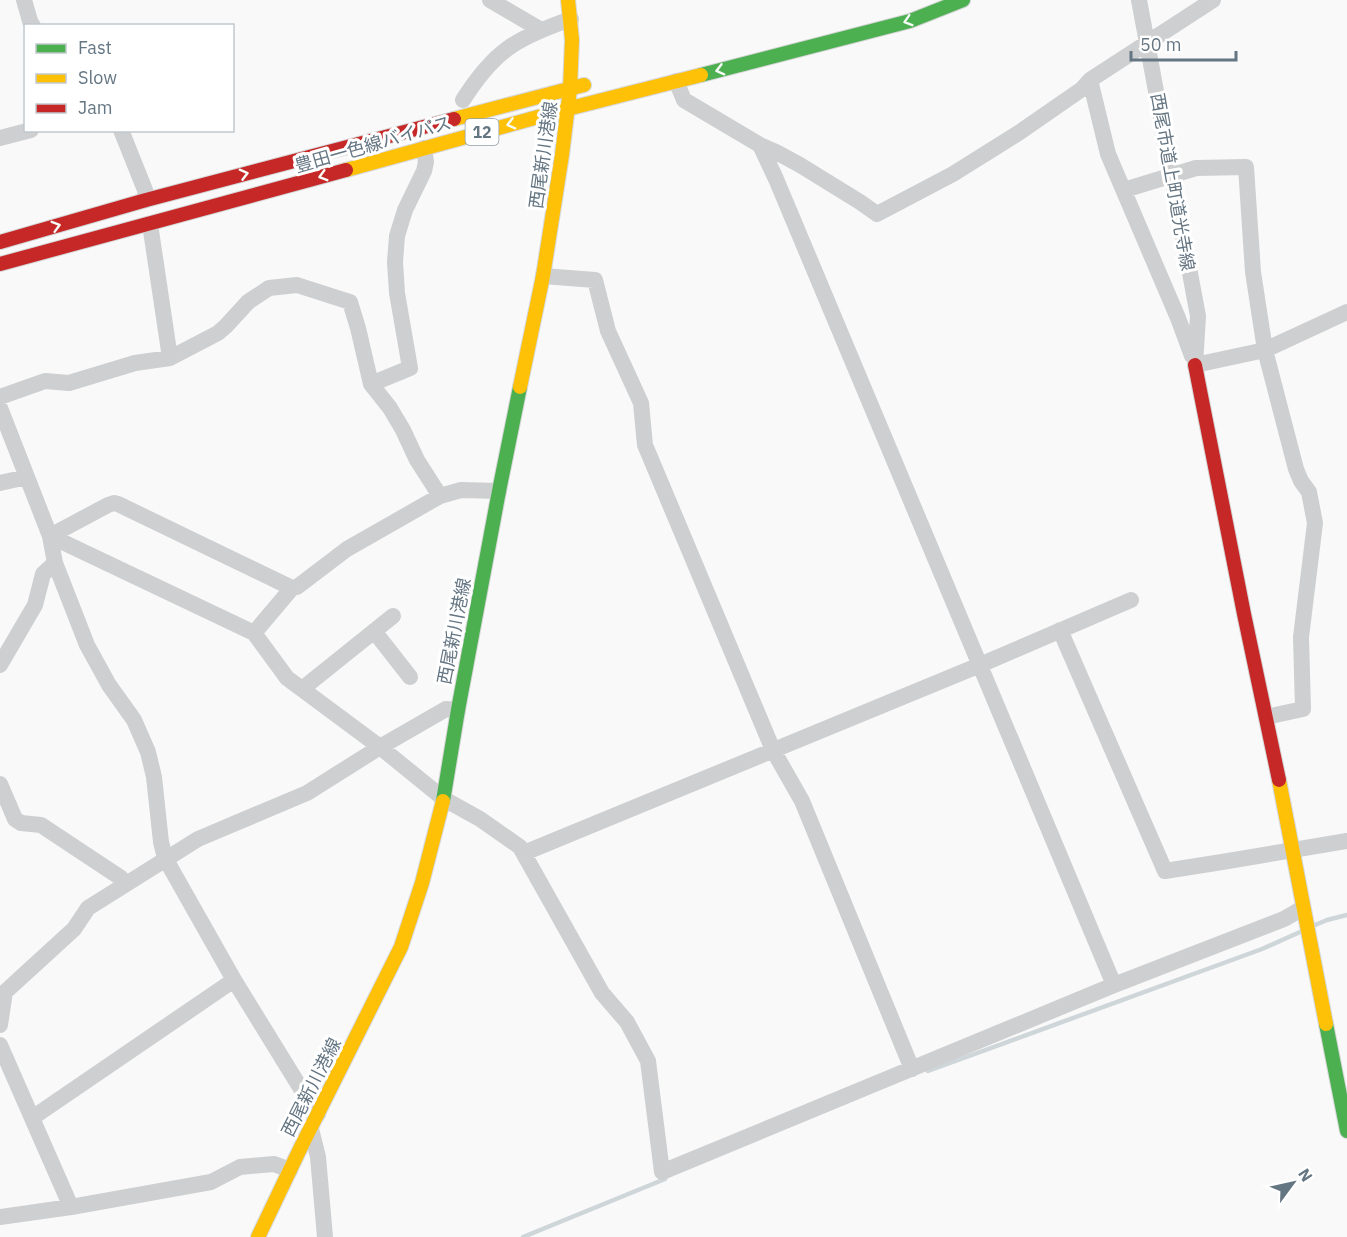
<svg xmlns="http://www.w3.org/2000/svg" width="1347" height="1237" viewBox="0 0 1347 1237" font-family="'IBM Plex Sans','Noto Sans JP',sans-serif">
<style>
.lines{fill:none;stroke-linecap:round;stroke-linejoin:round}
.stream{stroke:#ced6d9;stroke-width:4.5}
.fast-casing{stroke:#d5d6d7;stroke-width:16}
.slow-casing{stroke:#d5d6d7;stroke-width:16}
.jam-casing{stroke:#d5d6d7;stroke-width:16}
.street{stroke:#cecfd0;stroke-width:16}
.fast{stroke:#4caf50;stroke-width:14}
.slow{stroke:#ffc107;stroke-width:14}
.jam{stroke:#c62828;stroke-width:14}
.oneway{stroke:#f6fbf6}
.labels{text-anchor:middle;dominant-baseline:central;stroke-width:6;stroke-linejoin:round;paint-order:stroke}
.shield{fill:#fff;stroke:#939fa8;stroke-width:1.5}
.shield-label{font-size:16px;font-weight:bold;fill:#657683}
.street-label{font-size:18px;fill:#657683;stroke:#fff}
</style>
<rect width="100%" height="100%" fill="#f9f9f9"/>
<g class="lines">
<path class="stream" d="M1315,925L1327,920L1347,915
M928,1071L1262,949L1300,932
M523,1237L665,1179"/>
<g class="fast-casing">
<path id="fast" d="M701,75L910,21L963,0
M443,801L458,710L499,491L520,387
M1326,1024L1347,1131"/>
</g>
<g class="slow-casing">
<path id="slow" d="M454,119L584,85
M346,170L567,109L701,75
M520,387L543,276L562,155L570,89L572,40L568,0
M1279,780L1326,1024
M258,1237L300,1149L401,947L422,883L443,801"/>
</g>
<g class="jam-casing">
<path id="jam" d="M0,242L146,200L454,119
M0,264L346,170
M1195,365L1244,614L1279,780"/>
</g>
<path class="street" d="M24,0L30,21L33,26
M490,0L541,30
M1139,0L1198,316L1195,365
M1090,80L1108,154L1178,318L1192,356
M676,81L684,100L760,145L776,152L800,165L860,202L877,214L953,174L1020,132L1082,89L1090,80L1213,0
M463,100C494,51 516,38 571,19
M121,130L145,190L146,200
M0,138L31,130
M760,145L776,179L1114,985
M1124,190L1196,168L1246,167L1253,272L1265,350L1296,469L1301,481L1309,492L1315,523L1301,637L1303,709L1266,717
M150,224L170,358
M543,276L595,280L608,331L641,403L645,445L773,750L802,801L912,1069
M1195,365L1265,350L1347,312
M371,384L410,368L397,293L395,262L397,236L405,210L424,171L426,162L424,148
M0,397L45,381L69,383L135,363L170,358L218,333L226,326L248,302L269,288L297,285L350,302L358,328L371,384L390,408L403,430L417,460L440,496
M0,408L50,536L55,563L87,645L109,685L134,720L148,752L154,777L161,842L165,858L234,980L311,1105L318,1114
M0,483L27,477
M50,536L254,633L287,678L380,747L444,799L480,819L520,847L602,993L627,1022L648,1061L662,1172L1114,985L1284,919L1303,908
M50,536L108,505L114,503L118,504L292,588
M1060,630L1165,871L1222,862L1347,841
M374,631L410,677
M254,633L292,588L297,587L347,549L440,496L461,490L499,491
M0,665L35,605L43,574L55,563
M302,689L393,616
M0,784L15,819L21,823L41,825L121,878L126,884
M524,853L980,665L1131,600
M0,1025L5,992L74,929L88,908L198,839L307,793L380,747L446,709L458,710
M0,1045L71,1207
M32,1118L234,980
M311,1129L318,1157L325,1237
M0,1217L71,1207L211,1182L240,1167L274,1164L290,1170"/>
<use href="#fast" class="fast"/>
<use href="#slow" class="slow"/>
<use href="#jam" class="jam"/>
</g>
<defs><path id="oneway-chevron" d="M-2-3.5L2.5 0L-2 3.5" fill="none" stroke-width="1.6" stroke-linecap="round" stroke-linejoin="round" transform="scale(1.5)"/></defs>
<g class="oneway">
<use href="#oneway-chevron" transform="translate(908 21) rotate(163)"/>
<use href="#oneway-chevron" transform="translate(720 70) rotate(165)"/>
<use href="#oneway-chevron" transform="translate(511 124) rotate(165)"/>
<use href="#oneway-chevron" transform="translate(244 174) rotate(-15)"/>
<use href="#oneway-chevron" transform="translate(323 176) rotate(164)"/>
<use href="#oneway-chevron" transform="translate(56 226) rotate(-16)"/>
</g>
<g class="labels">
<rect class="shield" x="465.5" y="119" width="33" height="26" rx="4.5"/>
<g class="shield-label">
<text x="482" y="132">12</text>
</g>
<g class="street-label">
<text transform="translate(373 144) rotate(-16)">豊田一色線バイパス</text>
<text transform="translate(543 155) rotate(-82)">西尾新川港線</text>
<text transform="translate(1173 182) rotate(80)">西尾市道上町道光寺線</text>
<text transform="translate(454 631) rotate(-79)">西尾新川港線</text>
<text transform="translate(311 1087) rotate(-63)">西尾新川港線</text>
</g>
</g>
<rect x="24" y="24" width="210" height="108" fill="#ffffff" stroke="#c1c8cd" stroke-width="1.5"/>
<rect x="36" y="44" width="30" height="9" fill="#4caf50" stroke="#c1c8cd" stroke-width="1.5"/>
<text x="78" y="54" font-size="18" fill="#657683">Fast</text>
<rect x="36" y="74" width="30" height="9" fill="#ffc107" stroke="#c1c8cd" stroke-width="1.5"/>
<text x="78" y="84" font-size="18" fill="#657683">Slow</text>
<rect x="36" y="104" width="30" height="9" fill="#c62828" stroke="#c1c8cd" stroke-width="1.5"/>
<text x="78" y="114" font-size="18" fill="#657683">Jam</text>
<g transform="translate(1293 1183) rotate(57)" stroke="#ffffff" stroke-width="4.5" paint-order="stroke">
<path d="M0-4.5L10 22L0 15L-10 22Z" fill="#657683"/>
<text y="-9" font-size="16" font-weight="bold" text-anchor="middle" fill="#657683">N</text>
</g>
<path d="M1131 51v9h105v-9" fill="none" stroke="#657683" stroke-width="3"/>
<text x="1140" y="51" font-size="18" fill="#657683" stroke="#ffffff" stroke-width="4.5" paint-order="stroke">50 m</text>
</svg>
